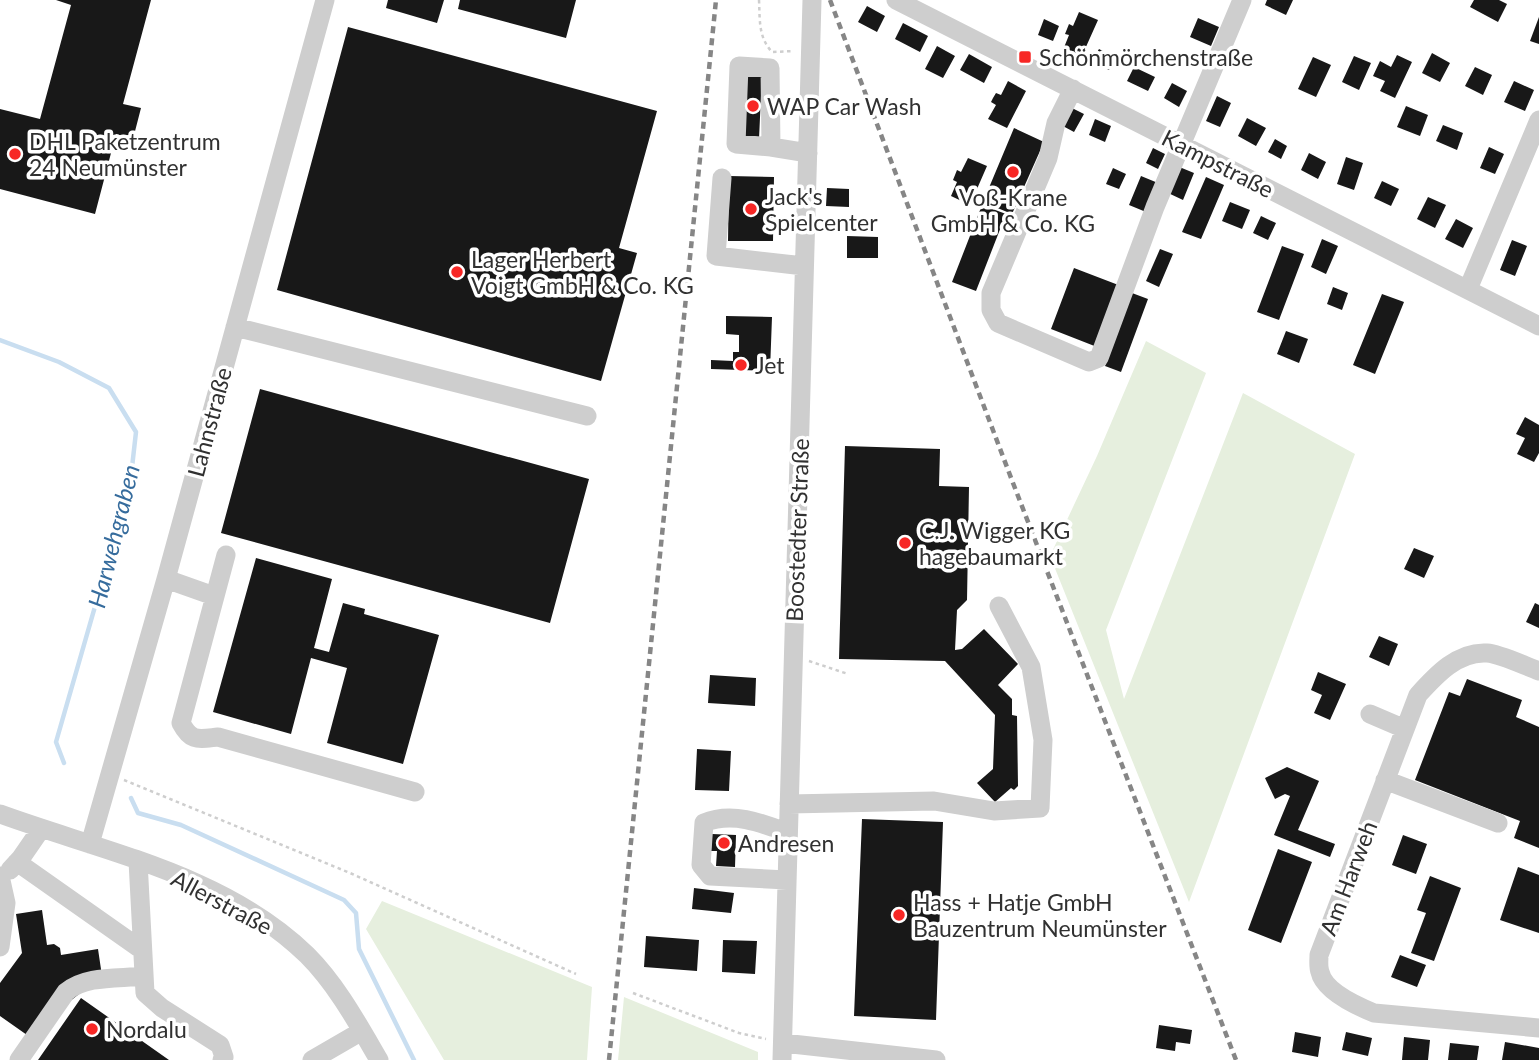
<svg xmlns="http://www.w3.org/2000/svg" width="1539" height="1060" viewBox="0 0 1539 1060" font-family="Lato,sans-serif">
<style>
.green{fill:#e6efde}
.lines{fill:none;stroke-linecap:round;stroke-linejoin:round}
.stream{stroke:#c9def0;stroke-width:4.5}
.building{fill:#181818}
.path{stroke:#cecece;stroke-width:2.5;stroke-dasharray:3.5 3.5;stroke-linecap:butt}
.minor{stroke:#cecece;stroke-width:19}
.rail{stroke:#868686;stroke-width:4.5;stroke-dasharray:7 5;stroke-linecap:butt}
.poi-dot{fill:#f72725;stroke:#fff;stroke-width:2.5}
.labels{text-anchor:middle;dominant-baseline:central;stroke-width:7;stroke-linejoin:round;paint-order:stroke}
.poi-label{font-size:23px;fill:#313131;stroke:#fff;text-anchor:start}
.street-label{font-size:23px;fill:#313131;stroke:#fff}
.water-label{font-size:24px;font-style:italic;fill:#366c9d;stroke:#fff}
</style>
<rect width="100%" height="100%" fill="#fff"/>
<path class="green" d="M1146,341L1206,373L1106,630L1124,699L1243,393L1355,454L1189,902L1050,556L1097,456Z
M382,901L592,987L587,1060H444L366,929Z
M624,997L758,1052V1060H618Z"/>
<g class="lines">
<path class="stream" d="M0,340L59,362L109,388L136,432L130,485L56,742L64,763
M131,798L138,813L181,825L344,900L356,913L359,949L414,1060"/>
</g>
<path class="building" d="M151,0L123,104L141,108L133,139L116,134L95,214L0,189V109L40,119L71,5L56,0Z
M388,0H444L437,23L386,8Z
M460,0H576L566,38L458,9Z
M1267,0H1293L1286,15L1265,5Z
M1474,0H1499L1507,4L1498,22L1470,7Z
M867,6L885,16L877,32L858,22Z
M1079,12L1098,20L1081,58L1063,50L1069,35L1065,34L1069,24L1073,26Z
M1539,17V44L1530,41Z
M1198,18L1219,27L1211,46L1190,37Z
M1044,19L1059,26L1053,41L1038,35Z
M903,23L928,36L920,52L895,39Z
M348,27L657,111L619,248L637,253L601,381L277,290Z
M937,46L955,56L943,78L925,69Z
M1099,49L1116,58L1109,70L1092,61Z
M1432,53L1450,63L1440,82L1422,73Z
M969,54L992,67L984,83L960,70Z
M1397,55L1412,62L1395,98L1380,91L1385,81L1373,76L1380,61L1391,67Z
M1354,56L1371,63L1359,90L1342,82Z
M1313,57L1331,65L1316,97L1298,89Z
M1134,67L1155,77L1148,91L1127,81Z
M1475,67L1492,75L1483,95L1465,86Z
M746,73L762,74L759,139H743Z
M1008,81L1026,91L1007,128L988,119L996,105L991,102L993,98L996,93L1001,95Z
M1514,81L1534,90L1525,111L1504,102Z
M1172,83L1187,91L1179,107L1164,98Z
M1217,96L1231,103L1220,127L1206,121Z
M1406,106L1428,115L1420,136L1397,127Z
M1070,107L1084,114L1074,132L1061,125Z
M1247,118L1266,128L1256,146L1238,136Z
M1095,119L1111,126L1105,142L1089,135Z
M1443,125L1463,133L1457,150L1436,141Z
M1014,128L1044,142L1012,214L983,202Z
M1275,139L1287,146L1281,159L1268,152Z
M1489,147L1504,154L1495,174L1480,168Z
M1153,148L1165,154L1158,169L1146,163Z
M1309,153L1326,162L1318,179L1301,170Z
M1346,157L1363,163L1354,190L1337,184Z
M968,158L987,166L970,205L951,196L957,182L953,180L957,170L961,172Z
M1177,166L1194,173L1183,200L1166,192Z
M1113,168L1126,174L1119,189L1106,184Z
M729,176L774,177L773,241H728Z
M1141,176L1158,183L1146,212L1129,205Z
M1206,177L1224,185L1201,239L1182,232Z
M1382,181L1399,189L1391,206L1374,198Z
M827,188L849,189V207L826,206Z
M1428,197L1446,205L1435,228L1417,219Z
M1230,202L1250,210L1242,229L1222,221Z
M982,205L1006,214L976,291L952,282Z
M1261,216L1276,223L1268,240L1253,233Z
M1456,219L1473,228L1463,248L1445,239Z
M847,236L878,237V258H847Z
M1322,239L1338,246L1326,274L1311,267Z
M1512,240L1527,246L1515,276L1500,270Z
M1282,246L1304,254L1279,320L1257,312Z
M1160,249L1173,254L1159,287L1146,281Z
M1074,268L1121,286L1097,347L1051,329Z
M1333,287L1348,293L1342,310L1327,304Z
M1132,293L1148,299L1121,372L1105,366Z
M1382,294L1404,302L1375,374L1353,365Z
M726,316L772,317L770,371L711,369V360L733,361V352H739V335L726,334Z
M1286,331L1308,339L1299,363L1277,354Z
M260,389L589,479L550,623L221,533Z
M1525,417L1539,425V453L1534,462L1517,454L1525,438L1516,434Z
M845,446L940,449L939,486L969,487L967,600L957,610L955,650L962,649L984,629L1018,664L998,685L1012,699V715L1017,716L1018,786L1014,790L1011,788L995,802L977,783L993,769L995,715L945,661L839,659Z
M1414,548L1434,556L1424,578L1404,569Z
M256,558L332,579L314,648L329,652L343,603L365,609L364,614L439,635L403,764L327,743L347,668L311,658L291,734L213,712Z
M1535,603L1539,605V628L1526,622Z
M1379,636L1398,644L1389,666L1369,657Z
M1318,672L1346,684L1330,720L1314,713L1322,695L1311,690Z
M710,675L756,678L755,706L708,703Z
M1467,679L1522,700L1516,717L1539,727V848L1514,838L1520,821L1415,780L1449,692L1460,696Z
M697,749L731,751L729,791L695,790Z
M1287,767L1319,781L1298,830L1335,844L1330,857L1274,835L1290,796L1285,794L1275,799L1265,778Z
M862,819L943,822L936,1020L854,1016Z
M712,834L736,835L735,867L716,866L717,851H711Z
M1403,835L1427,844L1416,874L1392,865Z
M1278,849L1312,862L1281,943L1248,930Z
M1518,867L1539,875V933L1500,920Z
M1430,876L1461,888L1434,961L1411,953L1426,913L1417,910Z
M694,888L734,893L731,913L692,909Z
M42,910L47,945L54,944L60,948L61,955L98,949L102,976L27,1035L0,1016V983L22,953L16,914Z
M646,936L699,940L697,971L644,967Z
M723,940L757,941L755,974L722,972Z
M1400,955L1426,965L1417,987L1391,977Z
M81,998L169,1060H38Z
M1159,1025L1192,1030L1190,1044L1176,1042L1175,1051L1156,1048Z
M1295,1032L1321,1037L1318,1057L1292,1052Z
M1346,1032L1372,1038L1368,1056L1342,1050Z
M1404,1037L1430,1040L1428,1060H1402Z
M1505,1042L1539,1048V1060H1502Z
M1450,1043L1479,1046L1477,1060H1448Z"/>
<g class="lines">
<path class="path" d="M759,0C760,19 758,37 772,52L794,51
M809,661L848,674
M124,780L350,873L576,974
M633,993L739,1033L766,1039"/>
<path class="minor" d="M896,0L1539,326
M1073,89L1056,123L1048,158L991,293V310L998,323L1089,362L1099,358L1155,207L1242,0
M771,147L736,144L739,66L770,68L771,147L808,153
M722,178L716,256L804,266
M1468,289L1539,120
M235,327L587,416
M226,555L181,723C191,742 198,739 218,737L415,792
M166,579L214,596
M1539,671C1525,666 1501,654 1487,653C1458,651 1436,675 1418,695L1319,955C1319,960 1318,967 1320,972C1324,991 1357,1006 1374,1013L1539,1028
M1370,714L1405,729
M1385,780L1498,823
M789,804L934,801L994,811L1040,808L1043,740L1031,667L999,606
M0,814C104,852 225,875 307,955C337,985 358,1024 379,1060
M90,844L166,579L325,0
M138,861L145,993L162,1008L220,1045L224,1057L222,1060
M17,862L142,950
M10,870L21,858L41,829
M0,876L6,903L0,947
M787,880L710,876L701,865L704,823C732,811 762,823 788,833
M783,1043L936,1060
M19,1060L66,992C86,975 119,979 144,976
M312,1060L362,1031
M782,1060L812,0"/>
<path class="rail" d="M830,0L1013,483L1236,1060
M609,1060L716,0"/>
</g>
<g class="poi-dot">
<rect x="1018" y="50" width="14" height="14" rx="3.5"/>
<circle cx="753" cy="106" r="7"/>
<circle cx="15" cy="154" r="7"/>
<circle cx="1013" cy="172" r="7"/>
<circle cx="751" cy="209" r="7"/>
<circle cx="457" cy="272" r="7"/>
<circle cx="741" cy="365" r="7"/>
<circle cx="905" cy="543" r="7"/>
<circle cx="724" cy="843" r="7"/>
<circle cx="899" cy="915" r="7"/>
<circle cx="92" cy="1029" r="7"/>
</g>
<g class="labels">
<g class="poi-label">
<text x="1039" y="57">Schönmörchenstraße</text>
<text x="767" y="106">WAP Car Wash</text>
<text x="29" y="141">DHL Paketzentrum<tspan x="29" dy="26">24 Neumünster</tspan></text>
<text x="765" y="196">Jack's<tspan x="765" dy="26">Spielcenter</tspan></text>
<text x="1013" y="197" text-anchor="middle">Voß-Krane<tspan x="1013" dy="26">GmbH &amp; Co. KG</tspan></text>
<text x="471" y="259">Lager Herbert<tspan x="471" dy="26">Voigt GmbH &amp; Co. KG</tspan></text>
<text x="755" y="365">Jet</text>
<text x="919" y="530">C.J. Wigger KG<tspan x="919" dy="26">hagebaumarkt</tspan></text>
<text x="738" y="843">Andresen</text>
<text x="913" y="902">Hass + Hatje GmbH<tspan x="913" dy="26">Bauzentrum Neumünster</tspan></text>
<text x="106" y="1029">Nordalu</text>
</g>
<g class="street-label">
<text transform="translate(1218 163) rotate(27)">Kampstraße</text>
<text transform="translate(209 422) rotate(-75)">Lahnstraße</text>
<text transform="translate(797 530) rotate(-88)">Boostedter Straße</text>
<text transform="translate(1348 878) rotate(-69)">Am Harweh</text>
<text transform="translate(222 902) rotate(28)">Allerstraße</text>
</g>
<g class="water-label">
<text transform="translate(113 536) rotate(-76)">Harwehgraben</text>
</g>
</g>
</svg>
